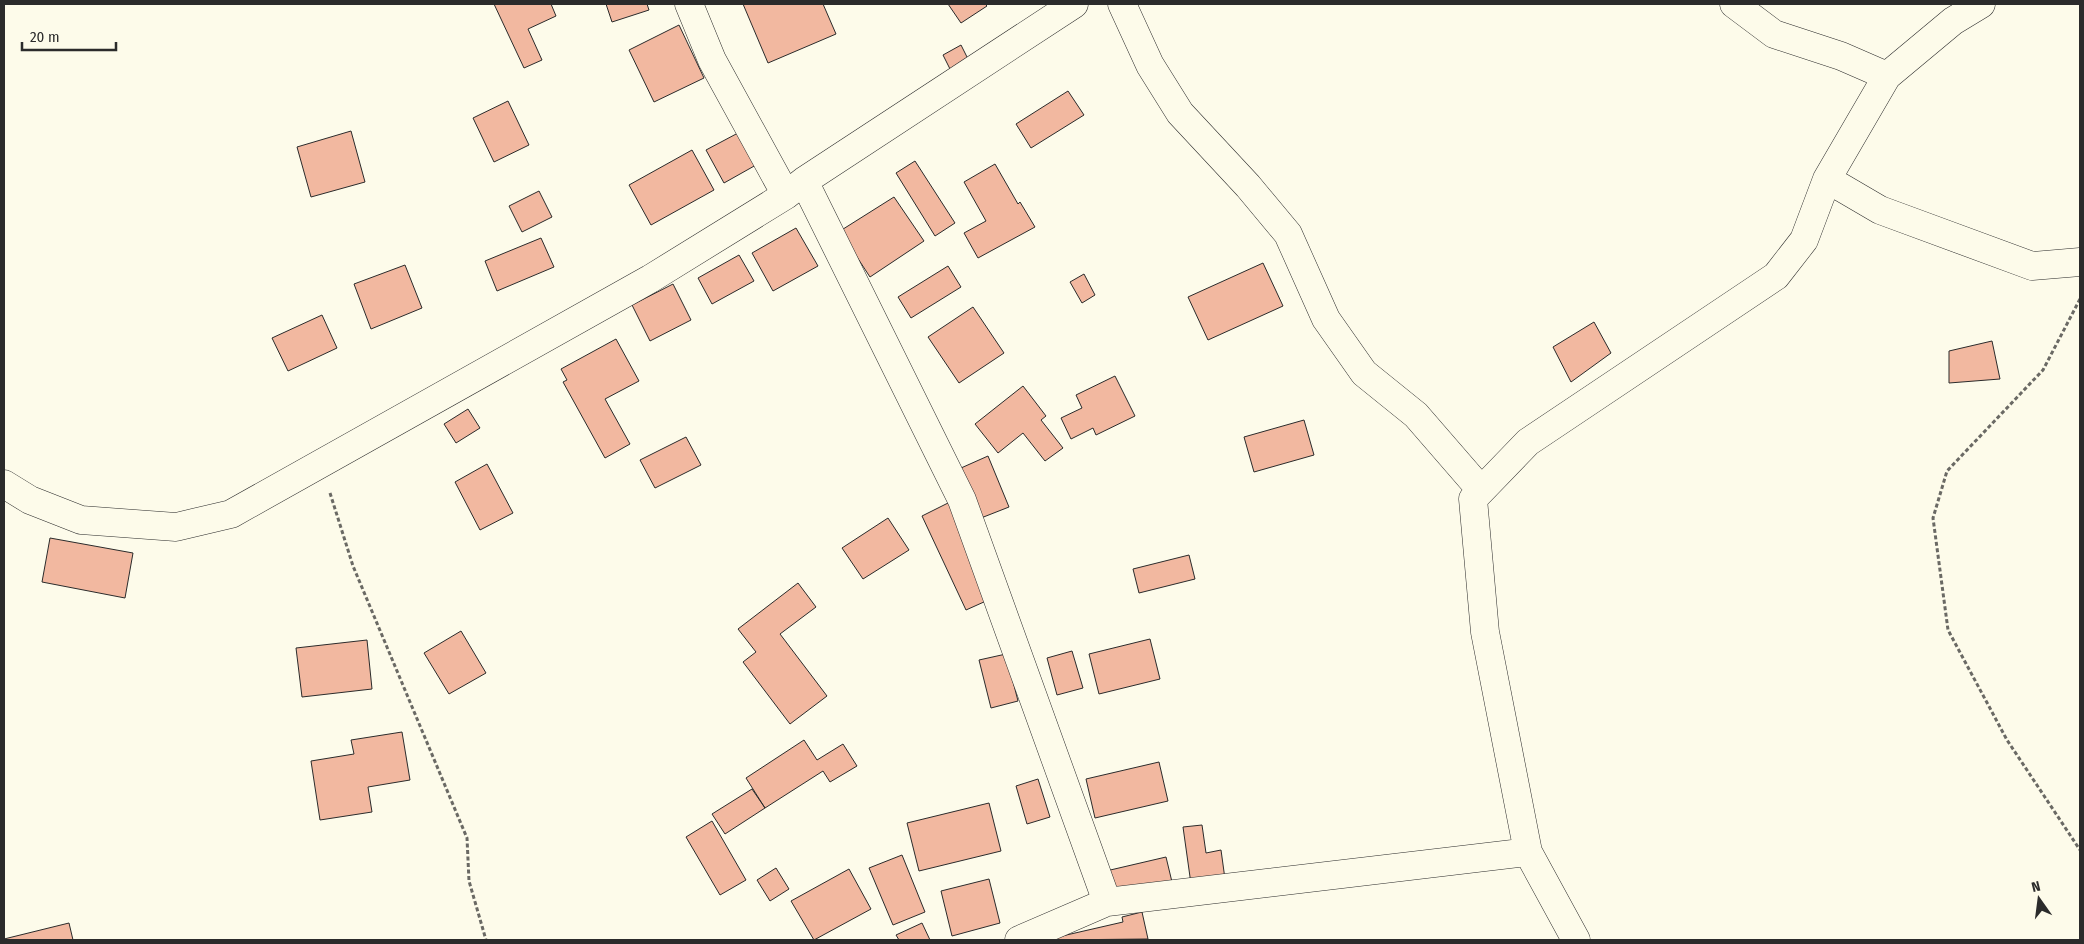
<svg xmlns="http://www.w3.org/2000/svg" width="2084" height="944" viewBox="0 0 2084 944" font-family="'Fira Sans Condensed',sans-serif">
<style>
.building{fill:#f2b8a0;stroke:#2b2b2b}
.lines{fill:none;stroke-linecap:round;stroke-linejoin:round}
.street-casing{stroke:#2b2b2b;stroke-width:29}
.path{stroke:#6a6964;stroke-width:3;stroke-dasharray:4 2.5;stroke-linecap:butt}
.street{stroke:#fdfbea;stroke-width:28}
</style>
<rect width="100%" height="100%" fill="#fdfbea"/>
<path class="building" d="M494,4H551L556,16L528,29L542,60L524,68Z
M606,4H647L649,10L612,22Z
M743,4H823L836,34L768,63Z
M948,4H985L987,6L961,23Z
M679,25L704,78L654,102L629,50Z
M961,45L969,61L951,71L943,55Z
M1068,91L1084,115L1031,148L1016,124Z
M508,101L529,145L494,162L473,118Z
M351,131L365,182L311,197L297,147Z
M738,133L756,165L724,183L706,150Z
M692,150L714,190L651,225L629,185Z
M915,161L955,223L935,236L896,173Z
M995,164L1018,204L1020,202L1035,227L978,258L964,233L986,221L964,182Z
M539,191L552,217L522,232L509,206Z
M894,197L924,241L870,277L840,231Z
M796,228L818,266L773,291L752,253Z
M541,238L554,267L497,291L485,261Z
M739,255L754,281L712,304L698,278Z
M1263,263L1283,306L1208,340L1188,297Z
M405,265L422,308L371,329L354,284Z
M948,266L961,287L911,318L898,297Z
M1084,274L1095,295L1082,303L1070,282Z
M673,284L691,320L650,341L632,305Z
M973,307L1004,353L959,383L928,337Z
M322,315L337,348L288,371L272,338Z
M1594,322L1611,353L1571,382L1553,347Z
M616,339L639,381L605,399L630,444L605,458L563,382L567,380L561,369Z
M1992,341L2000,379L1949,383V351Z
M1115,376L1135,416L1096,435L1093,428L1071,439L1061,418L1082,408L1076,395Z
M1023,386L1046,416L1041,420L1063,448L1045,461L1023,433L998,453L975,424Z
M468,409L480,428L456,443L444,424Z
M1304,420L1314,455L1254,472L1244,437Z
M686,437L701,465L655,488L640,460Z
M988,456L1009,507L981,518L961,468Z
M487,464L513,513L480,530L455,482Z
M950,502L995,597L966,610L922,516Z
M888,518L909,550L863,579L842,548Z
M50,538L133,553L125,598L42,582Z
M1189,555L1195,579L1139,593L1133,569Z
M798,583L816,607L780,634L827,696L790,724L743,662L756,652L738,629Z
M461,631L486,673L449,694L424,653Z
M1150,639L1160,679L1099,694L1089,654Z
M367,640L372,689L302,697L296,648Z
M1072,651L1083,688L1057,695L1047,658Z
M1006,654L1018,701L991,708L979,660Z
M402,732L410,780L368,787L372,812L320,820L311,761L354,754L351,740Z
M804,740L817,760L843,744L857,766L830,782L823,771L765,808L746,778Z
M1159,762L1168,801L1095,818L1086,779Z
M1038,779L1050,817L1027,824L1016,786Z
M752,789L765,808L725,834L712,814Z
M989,803L1001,851L919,871L907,823Z
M712,821L746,880L720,895L686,837Z
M1202,825L1206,853L1221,850L1225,879L1191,884L1183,827Z
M902,855L925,912L893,925L869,868Z
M1166,857L1172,882L1112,897L1106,871Z
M776,868L789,889L770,901L757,880Z
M849,869L871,909L814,940L791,901Z
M989,879L1000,923L952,936L941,891Z
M1142,912L1148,939L1049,940V939L1123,922L1122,917Z
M69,923L73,940H4V939Z
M922,923L930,940H899L896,935Z"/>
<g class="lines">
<g class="street-casing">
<path id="street" d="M689,4L712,60L786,195
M1122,4L1150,65L1180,113L1248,186L1288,234L1326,319L1364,373L1416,415L1481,490
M1734,4L1774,34L1841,56L1887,76
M1827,179L1880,210L2032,266L2080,262
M804,181L962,500L1107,902
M4,484L30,500L81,520L176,527L231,514L650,279L786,195L804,181L1074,4
M1019,940L1107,902L1528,852
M1576,940L1528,852L1485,632L1473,499L1528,442L1776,276L1804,240L1827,179L1887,76L1953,21L1981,4"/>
</g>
<path class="path" d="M2080,299L2043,370L1947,471L1933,518L1948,630L2007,740L2080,850
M330,493L353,566L467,838L469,881L486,940"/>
<use href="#street" class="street"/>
</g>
<rect width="2084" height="944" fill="none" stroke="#2b2b2b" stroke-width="10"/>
<g transform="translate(2039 899) rotate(346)" stroke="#fdfbea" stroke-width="4" paint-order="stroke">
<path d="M0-4L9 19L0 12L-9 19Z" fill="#2b2b2b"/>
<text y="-8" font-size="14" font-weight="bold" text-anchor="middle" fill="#2b2b2b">N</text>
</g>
<path d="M22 42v8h94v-8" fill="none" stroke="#2b2b2b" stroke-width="2.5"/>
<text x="30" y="42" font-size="15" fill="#2b2b2b" stroke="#fdfbea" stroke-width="4" paint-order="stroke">20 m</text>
</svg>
